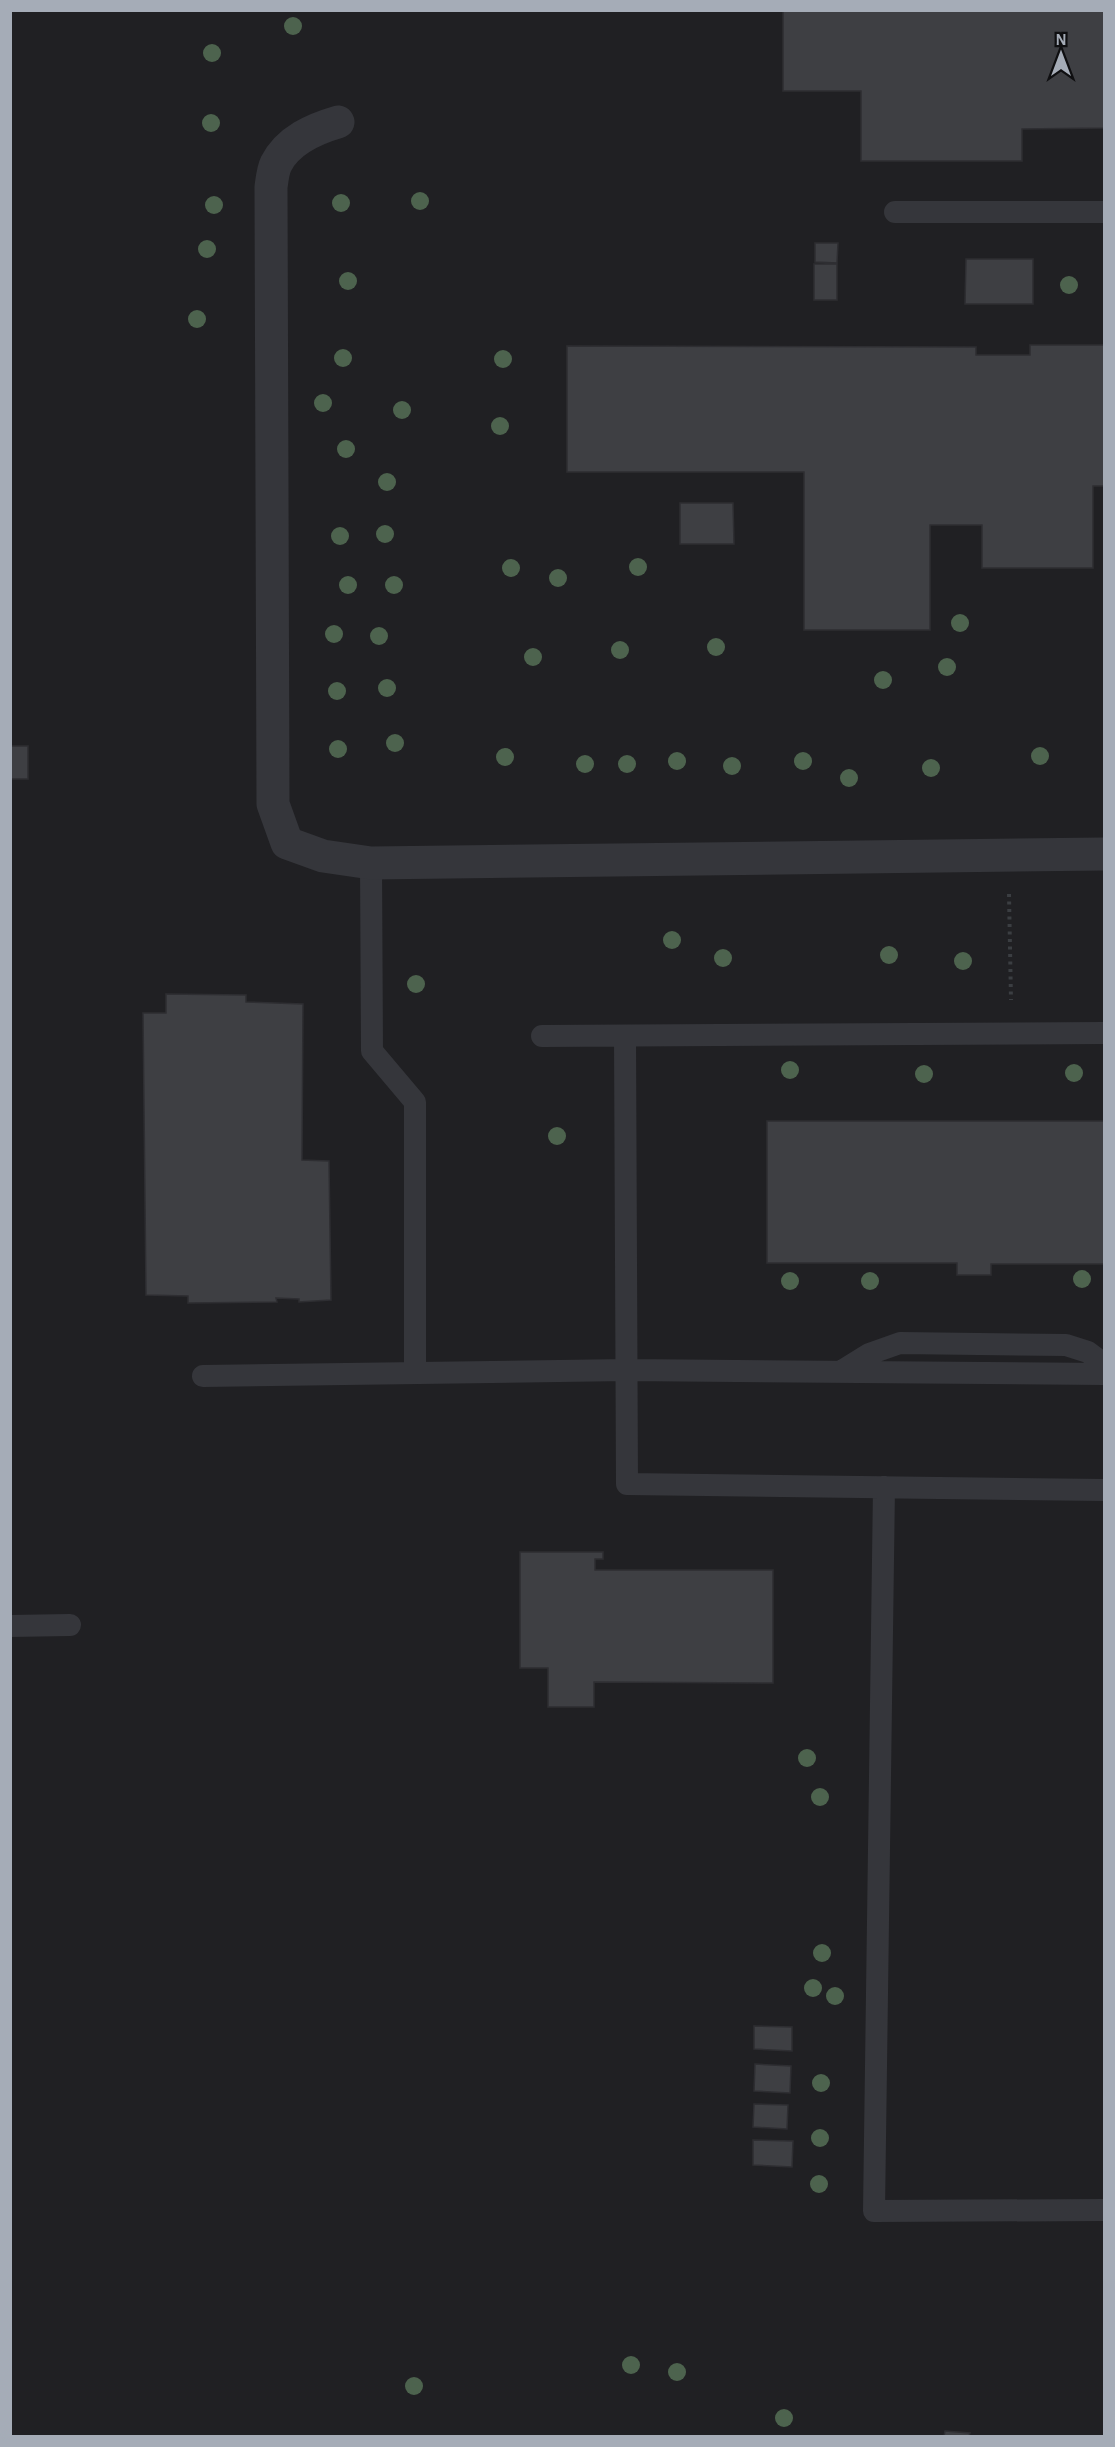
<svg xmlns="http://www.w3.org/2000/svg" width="1115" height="2447" viewBox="0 0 1115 2447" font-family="'Alegreya Sans',sans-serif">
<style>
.built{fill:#202023}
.building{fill:#3e3f43;stroke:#2e2e32;stroke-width:1.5}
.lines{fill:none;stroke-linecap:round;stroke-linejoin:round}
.path{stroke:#3b3e42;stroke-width:4;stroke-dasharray:3 4.5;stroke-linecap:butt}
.service{stroke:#35363b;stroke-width:22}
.minor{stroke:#35363b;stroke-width:33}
.tree{fill:#4d634e}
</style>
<rect width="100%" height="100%" fill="#141416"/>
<path class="built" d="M11,11H1104V2436H11Z"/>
<path class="building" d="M783,10H1104V128L1022,129V161H861V91H783Z
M815,243H838L837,263L815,262Z
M966,259H1033V304H965Z
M814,264H837V300H814Z
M1030,345H1104V486H1093V568H982V525H930V630H804V472H567V346L976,347V355H1030Z
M680,503H733L734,544H680Z
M10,746H28V779H10Z
M166,994L246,995V1002L303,1004L302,1160L329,1161L331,1300L299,1302V1299L276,1298L277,1302L188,1303V1296L146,1295L143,1013H166Z
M767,1121H1104V1264H991V1275H957V1263H767Z
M520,1552H603V1559H595V1570H773V1683L594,1682V1707H548V1668H520Z
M754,2026L792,2027V2051L754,2049Z
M755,2064L791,2066L790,2093L754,2091Z
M754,2104L788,2105L787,2129L753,2127Z
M753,2140L793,2141L792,2167L753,2165Z
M945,2431L970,2433L969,2436H944Z"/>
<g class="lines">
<path class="path" d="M1009,894L1011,1000"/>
<path class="service" d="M895,212H1104
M371,863L372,1051L415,1102V1373
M542,1036L1104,1033
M625,1036L627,1484L1104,1490
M840,1372L869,1354L900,1343L1066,1345L1088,1352L1104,1364
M203,1376L627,1370L1104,1374
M884,1487L874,2211L1104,2210
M10,1626L70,1625"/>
<path class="minor" d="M338,122C314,129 288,140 276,164C273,170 272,180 271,187L273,804L287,843L323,856L371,863L1104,854"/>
</g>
<g class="tree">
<circle cx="293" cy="26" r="9"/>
<circle cx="212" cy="53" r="9"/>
<circle cx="211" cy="123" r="9"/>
<circle cx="420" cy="201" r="9"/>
<circle cx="341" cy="203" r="9"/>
<circle cx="214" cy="205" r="9"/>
<circle cx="207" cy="249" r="9"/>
<circle cx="348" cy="281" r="9"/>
<circle cx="1069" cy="285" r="9"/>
<circle cx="197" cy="319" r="9"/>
<circle cx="343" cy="358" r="9"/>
<circle cx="503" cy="359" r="9"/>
<circle cx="323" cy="403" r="9"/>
<circle cx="402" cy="410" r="9"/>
<circle cx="500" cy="426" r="9"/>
<circle cx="346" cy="449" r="9"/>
<circle cx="387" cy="482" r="9"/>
<circle cx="385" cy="534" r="9"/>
<circle cx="340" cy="536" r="9"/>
<circle cx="638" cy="567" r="9"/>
<circle cx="511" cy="568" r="9"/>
<circle cx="558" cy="578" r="9"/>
<circle cx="348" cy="585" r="9"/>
<circle cx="394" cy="585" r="9"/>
<circle cx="960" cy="623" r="9"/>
<circle cx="334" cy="634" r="9"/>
<circle cx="379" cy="636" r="9"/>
<circle cx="716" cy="647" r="9"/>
<circle cx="620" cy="650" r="9"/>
<circle cx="533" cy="657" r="9"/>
<circle cx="947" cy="667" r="9"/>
<circle cx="883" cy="680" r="9"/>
<circle cx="387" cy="688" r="9"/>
<circle cx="337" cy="691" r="9"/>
<circle cx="395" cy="743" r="9"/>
<circle cx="338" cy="749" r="9"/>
<circle cx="1040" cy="756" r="9"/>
<circle cx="505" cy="757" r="9"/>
<circle cx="677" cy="761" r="9"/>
<circle cx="803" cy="761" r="9"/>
<circle cx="585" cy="764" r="9"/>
<circle cx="627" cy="764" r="9"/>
<circle cx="732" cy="766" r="9"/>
<circle cx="931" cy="768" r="9"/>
<circle cx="849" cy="778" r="9"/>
<circle cx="672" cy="940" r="9"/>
<circle cx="889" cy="955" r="9"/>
<circle cx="723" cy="958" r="9"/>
<circle cx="963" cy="961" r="9"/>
<circle cx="416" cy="984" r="9"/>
<circle cx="790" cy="1070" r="9"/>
<circle cx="1074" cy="1073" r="9"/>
<circle cx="924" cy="1074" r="9"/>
<circle cx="557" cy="1136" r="9"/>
<circle cx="1082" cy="1279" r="9"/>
<circle cx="790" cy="1281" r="9"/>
<circle cx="870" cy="1281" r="9"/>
<circle cx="807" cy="1758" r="9"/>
<circle cx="820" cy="1797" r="9"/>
<circle cx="822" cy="1953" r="9"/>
<circle cx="813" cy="1988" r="9"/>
<circle cx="835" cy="1996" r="9"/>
<circle cx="821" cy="2083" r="9"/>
<circle cx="820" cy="2138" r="9"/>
<circle cx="819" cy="2184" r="9"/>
<circle cx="631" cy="2365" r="9"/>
<circle cx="677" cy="2372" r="9"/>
<circle cx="414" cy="2386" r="9"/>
<circle cx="784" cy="2418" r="9"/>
</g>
<rect width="1115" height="2447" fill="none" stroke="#a5acb7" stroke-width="24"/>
<g transform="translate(1061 54)" stroke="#0f0f11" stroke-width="4.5" paint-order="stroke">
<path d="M0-4.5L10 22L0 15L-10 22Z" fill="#a5acb7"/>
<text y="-9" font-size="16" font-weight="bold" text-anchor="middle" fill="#a5acb7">N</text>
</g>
</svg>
